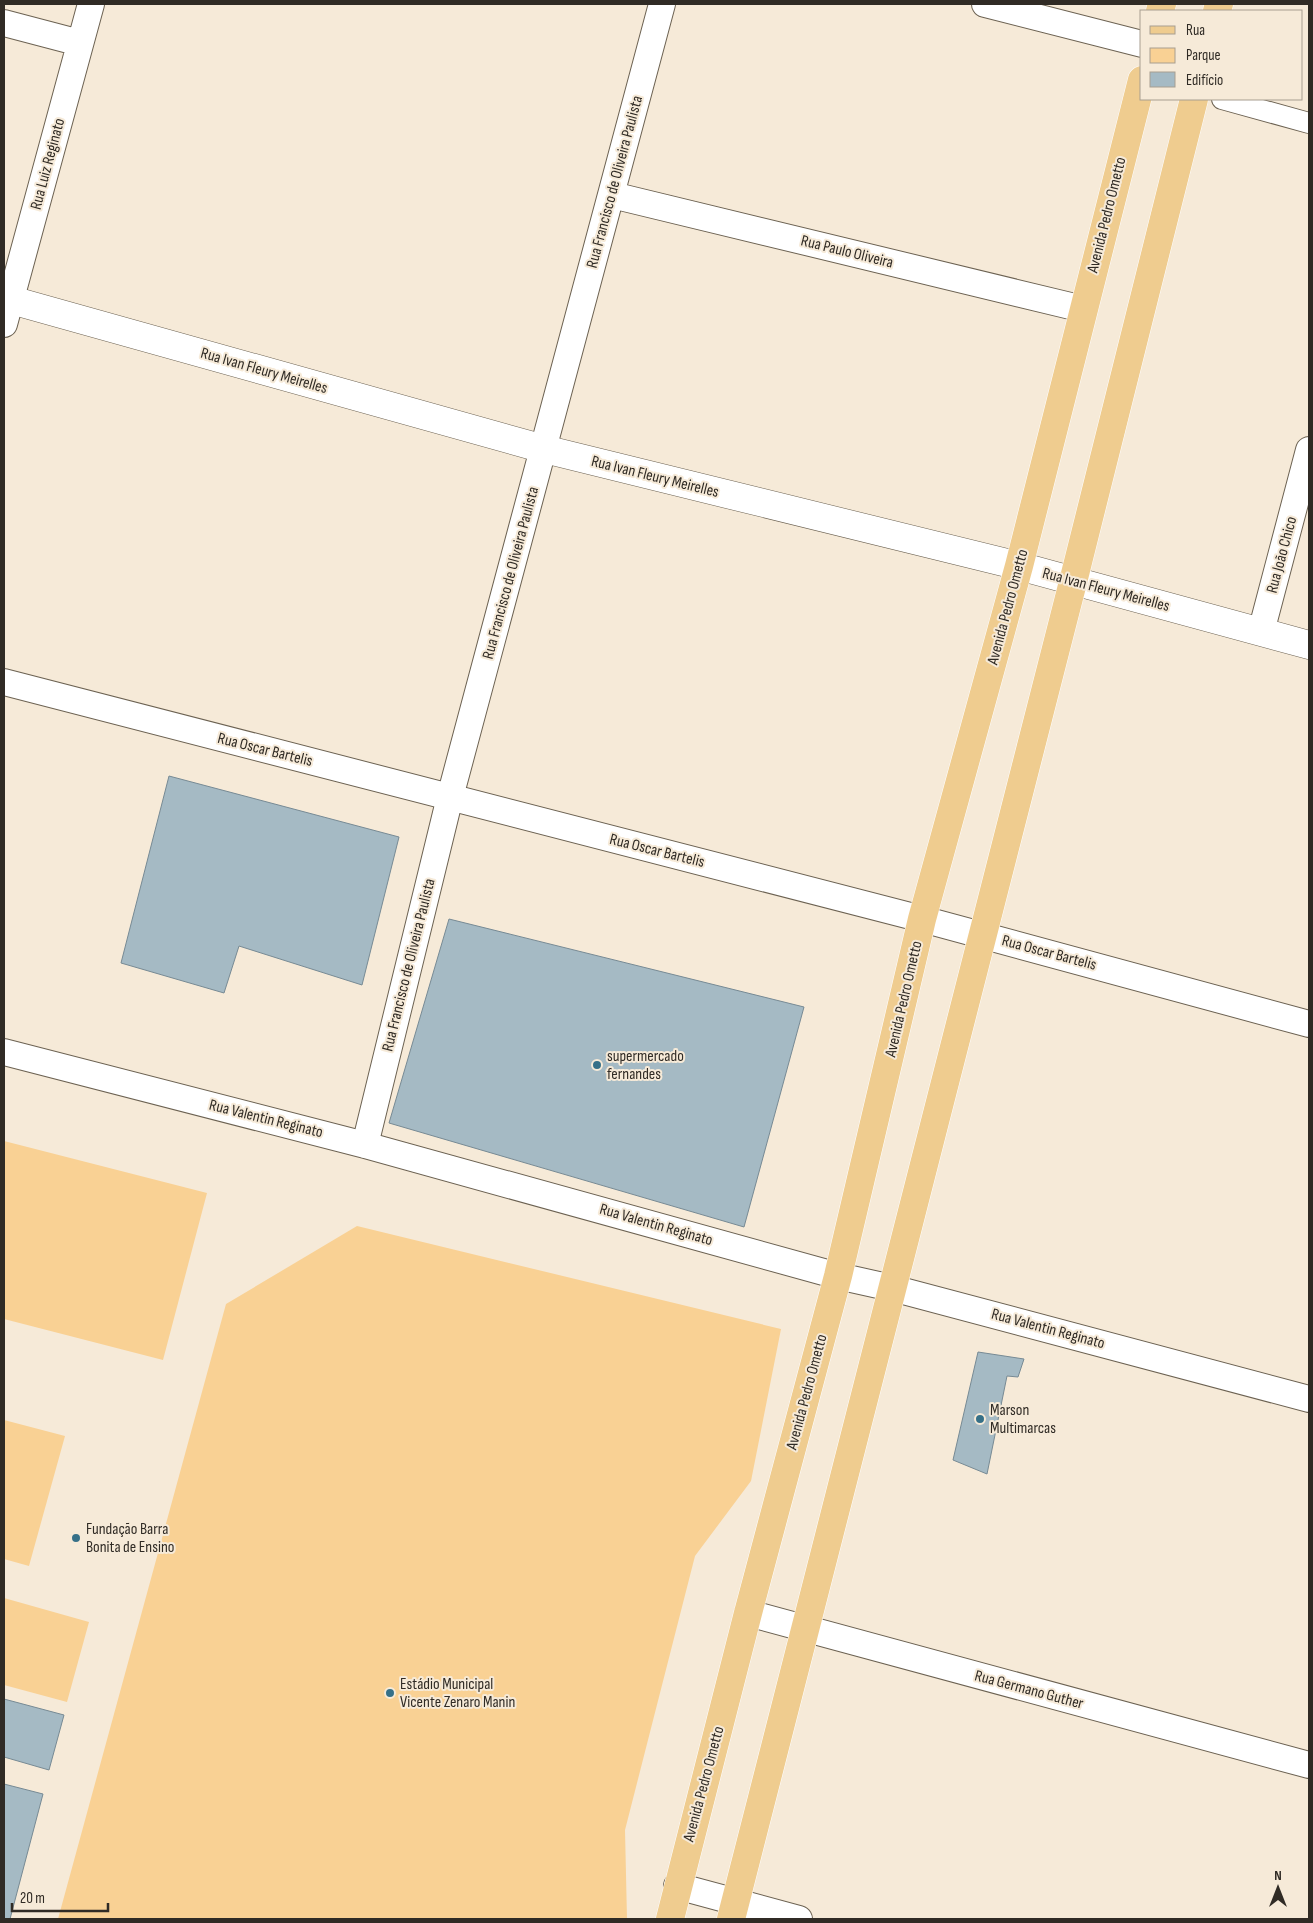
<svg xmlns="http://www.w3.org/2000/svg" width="1313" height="1923" viewBox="0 0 1313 1923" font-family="'Sofia Sans Condensed',sans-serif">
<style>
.green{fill:#f9d194}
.building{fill:#a5bac4;stroke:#778a94}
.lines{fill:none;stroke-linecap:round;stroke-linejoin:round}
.pedestrian-casing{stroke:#6c6252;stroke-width:22}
.minor-casing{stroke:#6c6252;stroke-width:28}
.tertiary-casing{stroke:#6c6252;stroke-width:29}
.primary-casing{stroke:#fff;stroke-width:29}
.pedestrian{stroke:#fff;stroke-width:20}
.minor{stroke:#fff;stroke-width:26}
.tertiary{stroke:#fff;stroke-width:28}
.primary{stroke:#efcc8f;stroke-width:28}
.poi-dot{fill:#367088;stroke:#f6ead8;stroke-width:2}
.labels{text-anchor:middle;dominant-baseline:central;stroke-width:4;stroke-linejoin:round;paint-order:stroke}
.street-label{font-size:16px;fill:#302b25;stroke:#f6ead8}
.poi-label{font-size:16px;fill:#302b25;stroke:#f6ead8;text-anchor:start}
</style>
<rect width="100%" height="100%" fill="#f6ead8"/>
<path class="green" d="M4,1141L207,1193L163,1360L4,1319Z
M357,1226L781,1329L751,1481L695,1556L625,1830L627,1919H58L226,1304Z
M4,1420L65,1436L29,1566L4,1559Z
M4,1598L89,1622L67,1702L4,1685Z"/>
<path class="building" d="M169,776L399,837L362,985L239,946L224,993L121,963Z
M449,919L804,1007L744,1227L389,1123Z
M978,1352L1024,1359L1018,1377L1007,1376L987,1474L953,1460Z
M4,1699L64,1715L49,1770L4,1757Z
M4,1784L43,1794L10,1919H4Z"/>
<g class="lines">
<g class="pedestrian-casing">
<path id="pedestrian" d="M1222,99L1309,123"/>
</g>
<g class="minor-casing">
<path id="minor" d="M985,4L1142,44
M4,23L80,43
M612,195L1083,309
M4,324L91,4
M1261,632L1309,450
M4,682L922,919L1309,1024
M4,1052L365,1145L838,1276L892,1288L1309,1399
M365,1145L450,797L662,4
M748,1613L1309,1765
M677,1886L799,1919"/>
</g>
<g class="tertiary-casing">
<path id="tertiary" d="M4,298L544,449L1019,566L1309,645"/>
</g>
<g class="primary-casing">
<path id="primary" d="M1160,11L1162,4
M1217,11L1219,4
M670,1919L748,1613L838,1276L922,919L1019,566L1142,80
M731,1919L1073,582L1194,99"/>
</g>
<use href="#pedestrian" class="pedestrian"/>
<use href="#minor" class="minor"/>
<use href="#tertiary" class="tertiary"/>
<use href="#primary" class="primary"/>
</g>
<g class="poi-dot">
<circle cx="597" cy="1065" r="5"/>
<circle cx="980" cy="1419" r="5"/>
<circle cx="76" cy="1538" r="5"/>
<circle cx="390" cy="1693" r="5"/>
</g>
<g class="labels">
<g class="street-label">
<text transform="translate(48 164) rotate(-75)">Rua Luiz Reginato</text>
<text transform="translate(615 182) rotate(-75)">Rua Francisco de Oliveira Paulista</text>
<text transform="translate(1107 215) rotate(-76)">Avenida Pedro Ometto</text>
<text transform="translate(847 252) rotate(14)">Rua Paulo Oliveira</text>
<text transform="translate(264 371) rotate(16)">Rua Ivan Fleury Meirelles</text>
<text transform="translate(655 477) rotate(14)">Rua Ivan Fleury Meirelles</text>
<text transform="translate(1282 555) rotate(-75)">Rua João Chico</text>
<text transform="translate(511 573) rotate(-75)">Rua Francisco de Oliveira Paulista</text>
<text transform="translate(1106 590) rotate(15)">Rua Ivan Fleury Meirelles</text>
<text transform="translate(1008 607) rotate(-75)">Avenida Pedro Ometto</text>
<text transform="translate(265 750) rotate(14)">Rua Oscar Bartelis</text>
<text transform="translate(657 851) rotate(14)">Rua Oscar Bartelis</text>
<text transform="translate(1049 953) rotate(15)">Rua Oscar Bartelis</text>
<text transform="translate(409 965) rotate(-76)">Rua Francisco de Oliveira Paulista</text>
<text transform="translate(904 999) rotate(-77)">Avenida Pedro Ometto</text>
<text transform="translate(266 1119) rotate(14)">Rua Valentin Reginato</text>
<text transform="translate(656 1225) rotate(16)">Rua Valentin Reginato</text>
<text transform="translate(1048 1329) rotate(15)">Rua Valentin Reginato</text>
<text transform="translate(807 1392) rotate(-75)">Avenida Pedro Ometto</text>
<text transform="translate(1029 1690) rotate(15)">Rua Germano Guther</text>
<text transform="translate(704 1784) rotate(-75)">Avenida Pedro Ometto</text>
</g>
<g class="poi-label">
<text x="607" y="1056">supermercado<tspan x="607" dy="18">fernandes</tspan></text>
<text x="990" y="1410">Marson<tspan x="990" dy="18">Multimarcas</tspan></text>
<text x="86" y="1529">Fundação Barra<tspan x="86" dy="18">Bonita de Ensino</tspan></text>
<text x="400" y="1684">Estádio Municipal<tspan x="400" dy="18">Vicente Zenaro Manin</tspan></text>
</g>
</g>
<rect width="1313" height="1923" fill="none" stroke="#302b25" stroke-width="10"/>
<rect x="1140" y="10" width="162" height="90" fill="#f6ead8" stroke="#a79e90"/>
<rect x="1150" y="26" width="25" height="8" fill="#efcc8f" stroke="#a79e90"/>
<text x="1186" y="35" font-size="15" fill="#302b25">Rua</text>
<rect x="1150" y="48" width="25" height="15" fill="#f9d194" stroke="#a79e90"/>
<text x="1186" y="60" font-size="15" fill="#302b25">Parque</text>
<rect x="1150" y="72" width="25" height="15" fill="#a5bac4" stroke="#a79e90"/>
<text x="1186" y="85" font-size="15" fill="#302b25">Edifício</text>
<g transform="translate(1278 1888)" stroke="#f6ead8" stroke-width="4" paint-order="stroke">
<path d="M0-4L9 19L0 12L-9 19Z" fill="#302b25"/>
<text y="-8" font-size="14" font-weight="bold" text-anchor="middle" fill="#302b25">N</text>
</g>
<path d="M12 1903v8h96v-8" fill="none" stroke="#302b25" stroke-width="2.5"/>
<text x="20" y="1903" font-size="15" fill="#302b25" stroke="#f6ead8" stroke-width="4" paint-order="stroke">20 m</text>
</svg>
